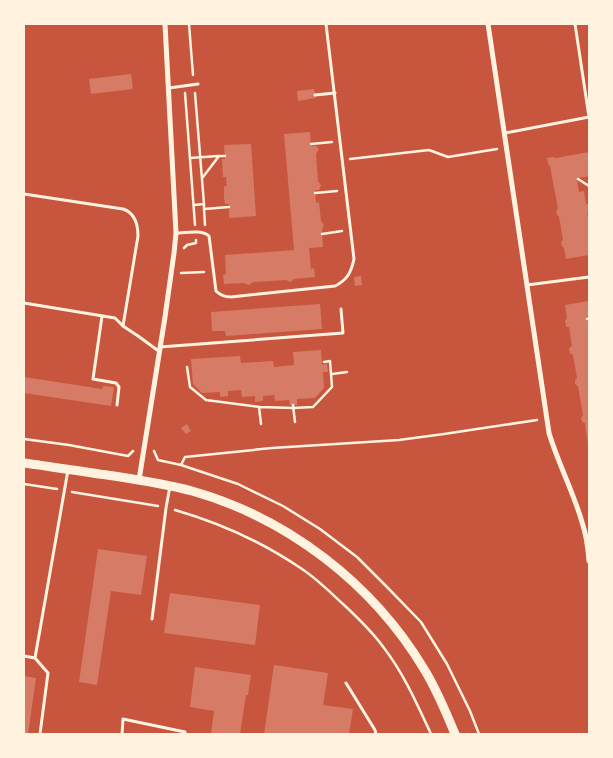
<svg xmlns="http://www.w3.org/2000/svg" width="613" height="758" viewBox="0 0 613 758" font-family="Barlow,sans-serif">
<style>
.building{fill:#d67c66}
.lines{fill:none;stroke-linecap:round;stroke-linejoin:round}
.path{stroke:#fff3e0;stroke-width:2.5}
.service{stroke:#fff3e0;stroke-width:3}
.minor{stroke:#fff3e0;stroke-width:5}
.tertiary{stroke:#fff3e0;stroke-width:9}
</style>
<rect width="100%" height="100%" fill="#c8553d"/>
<path class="building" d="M131,74L133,89L91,94L89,79Z
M314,89L316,98L298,101L297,91Z
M310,132L311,146H316L319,149L316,154L318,181L321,185L319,190H315L316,203L319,202L321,221L324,225L322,230L323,247L309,248L311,269L314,268L315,277L294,279L290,282L286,280L253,282L249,285L244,283L224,284L223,275L226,274L225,255L294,250L284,134Z
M251,144L256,216L229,218V204H225L224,198V186H227L226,177H223L222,159H225L224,145Z
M589,152V176L579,178L577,180L579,192L584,191L586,204H589V213H587L589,224V255L566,259L564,248L562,246L561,242L563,240L559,217L557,215L556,211L558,209L550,166L548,164L547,158L554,157L556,158Z
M361,276L362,285L355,286L354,277Z
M589,301V316H587L588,321L589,320V445H588L585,423L582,422L581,418L583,415L578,386H577L575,384V380L577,378L573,355L570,353L569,349L570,347L572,346L569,327H566V325L565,321L566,319H567L565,305Z
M320,304L322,329L226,336L225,331H212L211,312Z
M321,350L322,365L327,364L328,372H323L324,388L315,398L297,399V405H290L289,400L275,401L274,395L263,396V401L255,402V396L242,397L241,390L228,391V396L220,397V392L202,393L193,384L191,359L240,356L241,363L273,361L274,367L294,365L293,352Z
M24,377L102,389L103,386L114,387L111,406L24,393Z
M187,424L191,431L186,434L181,428Z
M98,549L147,556L141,595L111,591L97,685L79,682Z
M170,593L260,605L255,645L164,633Z
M274,665L328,673L323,705L353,709L349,734H264Z
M195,667L251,675L248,695H246L240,734H211L214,711L190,707Z
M24,676L36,678L28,734H24Z"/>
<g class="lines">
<path class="path" d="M189,24L193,75
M185,93L195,225
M195,93L204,204
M311,144L332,142
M190,158L218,156
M350,159L429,150L448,157L497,149
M203,177L219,156H225
M578,179L589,186
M315,193L337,191
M194,205L204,204V209L229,207
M204,209L205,225
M322,234L342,231
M184,248L187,245L196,243V240
M181,273L204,272
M587,319L589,318
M187,367L190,387L206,400L260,407L293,408L313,407L332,387L330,361L324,362
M332,374L347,372
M293,405L295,422
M259,407L261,424
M24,439L69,445L128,456L133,451
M154,451L158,460L181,465L238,484L283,506L320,529L357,557L386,586L421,622L447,664L470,711L479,734
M181,465L185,457L272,448L399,440L444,434L537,420
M24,484L57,489
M72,492L158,506
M175,510C220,523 264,543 302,569C317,579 330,592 343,604C357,617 372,631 384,648C404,674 417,704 431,734"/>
<path class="service" d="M169,88L198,84
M315,95L335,93
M505,133L589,117L575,24
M24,194L123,209C135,213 138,225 138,236L123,326
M176,233C186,233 202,229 209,236L216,291C221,296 225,297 231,297L335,286C347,280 351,273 354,259L326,24
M527,285L589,277
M24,303L115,318L123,326L138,336L160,352
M102,316L93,379L116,383L119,387L117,405
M160,347L343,333L341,309
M152,619L166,508L170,486
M24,656L35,658L68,470
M35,658L48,673L40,734
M346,683L375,730L376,734
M122,734L123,719L185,732L184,734"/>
<path class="minor" d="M488,24L549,433C558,463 573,491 582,522C586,534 588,547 589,561
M139,480L165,317L174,253L176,233L165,24"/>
<path class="tertiary" d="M24,463C54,467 84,472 114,476C140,480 166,484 192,491C288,518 373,584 424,669C437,690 446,712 455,734"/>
</g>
<rect width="613" height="758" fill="none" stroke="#fff3e0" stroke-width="50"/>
</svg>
